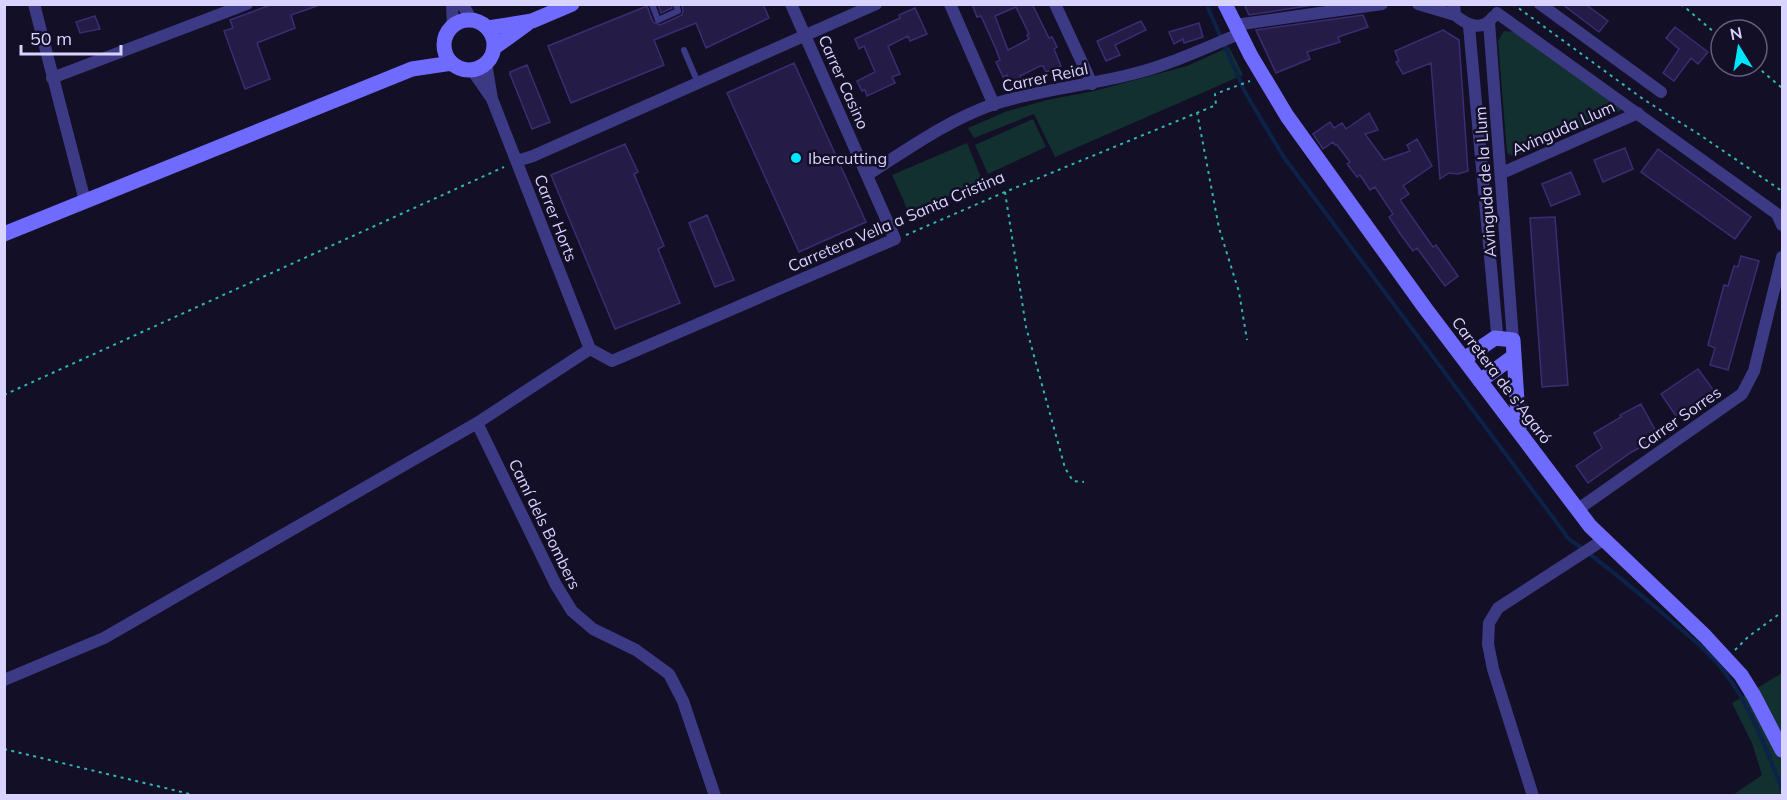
<svg xmlns="http://www.w3.org/2000/svg" width="1787" height="800" viewBox="0 0 1787 800" font-family="Mulish,sans-serif">
<style>
.green{fill:#12302f}
.lines{fill:none;stroke-linecap:round;stroke-linejoin:round}
.stream{stroke:#0c2248;stroke-width:4}
.building{fill:#241b47;stroke:#3b2d73;stroke-width:1.5;fill-rule:evenodd}
.path{stroke:#2fb8b0;stroke-width:2;stroke-dasharray:3 4.5;stroke-linecap:butt}
.lane{stroke:#3d3a85;stroke-width:6}
.street{stroke:#3d3a85;stroke-width:12}
.secondary{stroke:#6f6bff;stroke-width:15}
.poi-dot{fill:#00e5ff;stroke:#130f26;stroke-width:2}
.labels{text-anchor:middle;dominant-baseline:central;stroke-width:5;stroke-linejoin:round;paint-order:stroke}
.street-label{font-size:16px;fill:#d9d4ff;stroke:#130f26}
.poi-label{font-size:16px;fill:#d9d4ff;stroke:#130f26;text-anchor:start}
</style>
<rect width="100%" height="100%" fill="#130f26"/>
<path class="green" d="M1504,31L1516,32L1622,110L1514,157L1507,153L1498,41Z
M1229,47L1243,75L1055,157L1034,114L974,138L968,128L1005,112L1047,100L1094,91L1187,66Z
M1033,119L1046,147L988,174L975,145Z
M967,143L983,182L909,213L892,175Z
M1782,673V795H1733L1762,775L1752,743L1732,703Z"/>
<g class="lines">
<path class="stream" d="M1208,8L1245,92L1283,156L1569,539C1603,563 1634,589 1666,616C1685,633 1707,649 1723,670C1750,705 1766,748 1782,789"/>
</g>
<path class="building" d="M273,4L317,6L291,15L295,28L257,43L270,79L245,89L224,31L233,28L230,20Z
M658,4H671L672,8L661,13Z
M682,4H763L769,18L706,48L696,23L654,40L664,65L571,103L548,46L647,6L653,22L660,25L682,15L683,11Z
M972,4H1032L1049,38L1052,37L1057,47L1054,49L1061,66L1046,72L1043,66H1040L1020,76L1024,83L1013,88L1007,75L1003,77L996,62L1000,60L995,47L981,16L977,17ZM1016,7L1029,34L1027,35L1029,39L1008,50L995,16Z
M1244,4H1320L1249,15Z
M1562,4H1585L1608,21L1599,32Z
M915,8L927,34L910,41L908,36L888,46L900,74L892,77L895,83L867,96L865,90L862,91L857,81L875,72L864,46L859,49L855,39L900,18L899,15Z
M1363,15L1368,27L1338,37L1340,42L1307,52L1310,59L1276,73L1256,30Z
M95,16L100,29L80,33L76,22Z
M1141,21L1146,30L1115,45L1120,55L1106,61L1097,41Z
M1199,23L1203,37L1184,43L1183,39L1174,44L1169,32Z
M1675,27L1708,52L1698,64L1691,58L1674,81L1663,73L1679,49L1666,38Z
M1443,30L1459,40L1468,171L1458,174L1449,173L1440,179L1431,63L1403,74L1396,62L1399,61L1395,51Z
M794,63L866,222L799,252L727,93Z
M527,65L550,122L532,129L510,74V72Z
M1369,113L1378,130L1365,134L1384,160L1410,151L1407,145L1417,139L1432,166L1403,186L1409,194L1400,200L1433,247L1436,245L1458,276L1445,286L1417,248L1413,251L1401,235L1389,217L1393,214L1375,187L1370,190L1360,175L1357,177L1347,164L1350,162L1337,145H1335L1333,142L1323,149L1313,134L1330,122L1334,128L1342,123L1346,129Z
M625,144L638,172L634,174L664,246L658,249L680,303L615,329L551,175Z
M1625,148L1633,169L1603,182L1594,160Z
M1658,149L1751,217L1735,239L1641,172Z
M1571,172L1580,194L1551,206L1542,184Z
M707,215L734,280L715,287L689,223Z
M1555,217L1568,385L1542,387L1530,218Z
M1741,256L1759,261L1728,370L1710,365L1715,348L1708,345L1724,285L1728,286L1734,266L1738,267Z
M1698,369L1714,391L1676,416L1661,394Z
M1641,404L1659,437L1630,453L1588,483L1576,466L1602,448L1594,433L1621,417L1620,415Z"/>
<g class="lines">
<path class="path" d="M1513,4L1643,99L1700,135L1782,191
M1681,4L1721,38
M1756,66L1782,88
M1197,112L1219,228L1239,292L1247,340
M1005,192L1026,327L1065,468L1073,481L1084,482
M906,235L1005,192L1216,105L1215,94L1250,81
M4,395L504,167
M1735,650L1748,637L1782,612
M4,749L198,796"/>
<path class="lane" d="M652,4L658,20L678,11L676,4
M684,50L698,83"/>
<path class="street" d="M34,4L85,201
M452,4L453,26
M462,4L472,20
M950,4L994,105
M1055,4L1092,84
M1418,4L1455,15
M1454,4L1455,15C1467,25 1482,32 1493,17
M1540,4L1661,92
M1497,13L1777,214L1782,225
M1489,22L1513,340
M1235,25L1382,4
M1469,26L1497,333L1495,338
M486,63L492,99L590,349
M472,70L490,96
M52,78L247,4
M517,161L533,156L876,4
M1502,173L1638,113
M867,175C908,149 948,120 994,104C1038,90 1084,86 1128,75C1167,66 1202,49 1239,34
M590,349L612,361L895,239L791,4
M477,423L556,585L572,611L593,629L636,650L669,674L683,701L715,796
M1577,510L1742,394L1754,371L1782,257
M4,680L104,638L477,423L590,349
M1533,796L1493,669L1488,644L1489,623L1498,608L1603,540"/>
<path class="secondary" d="M1225,4L1251,56L1287,116L1425,308L1590,526L1705,636L1741,675L1754,696L1782,750
M444 45a25 25 0 1 1 50 0a25 25 0 1 1-50 0Z
M488,28L532,21L572,4
M495,47L527,24
M4,234L412,69L452,63
M1464,359L1495,338L1513,340L1519,431
M1480,381L1514,356"/>
</g>
<circle class="poi-dot" cx="796" cy="158" r="6"/>
<g class="labels">
<g class="street-label">
<text transform="translate(1045 77) rotate(-12)">Carrer Reial</text>
<text transform="translate(844 82) rotate(66)">Carrer Casino</text>
<text transform="translate(1563 128) rotate(-24)">Avinguda Llum</text>
<text transform="translate(1485 182) rotate(-94)">Avinguda de la Llum</text>
<text transform="translate(556 218) rotate(69)">Carrer Horts</text>
<text transform="translate(896 221) rotate(-23)">Carretera Vella a Santa Cristina</text>
<text transform="translate(1502 380) rotate(53)">Carretera de s'Agaró</text>
<text transform="translate(1679 418) rotate(-35)">Carrer Sorres</text>
<text transform="translate(545 524) rotate(64)">Camí dels Bombers</text>
</g>
<g class="poi-label">
<text x="808" y="158">Ibercutting</text>
</g>
</g>
<rect width="1787" height="800" fill="none" stroke="#d9d4ff" stroke-width="12"/>
<g transform="translate(1739 48) rotate(349)"><circle r="28" fill="#130f26" stroke="#625e7d" stroke-width="1.5"/>
<path d="M0-4.5L10 22L0 15L-10 22Z" fill="#00e5ff"/>
<text y="-9" font-size="16" font-weight="bold" text-anchor="middle" fill="#d9d4ff">N</text>
</g>
<path d="M21 45v9h100v-9" fill="none" stroke="#d9d4ff" stroke-width="3"/>
<text x="30" y="45" font-size="18" fill="#d9d4ff" stroke="#130f26" stroke-width="4.5" paint-order="stroke">50 m</text>
</svg>
